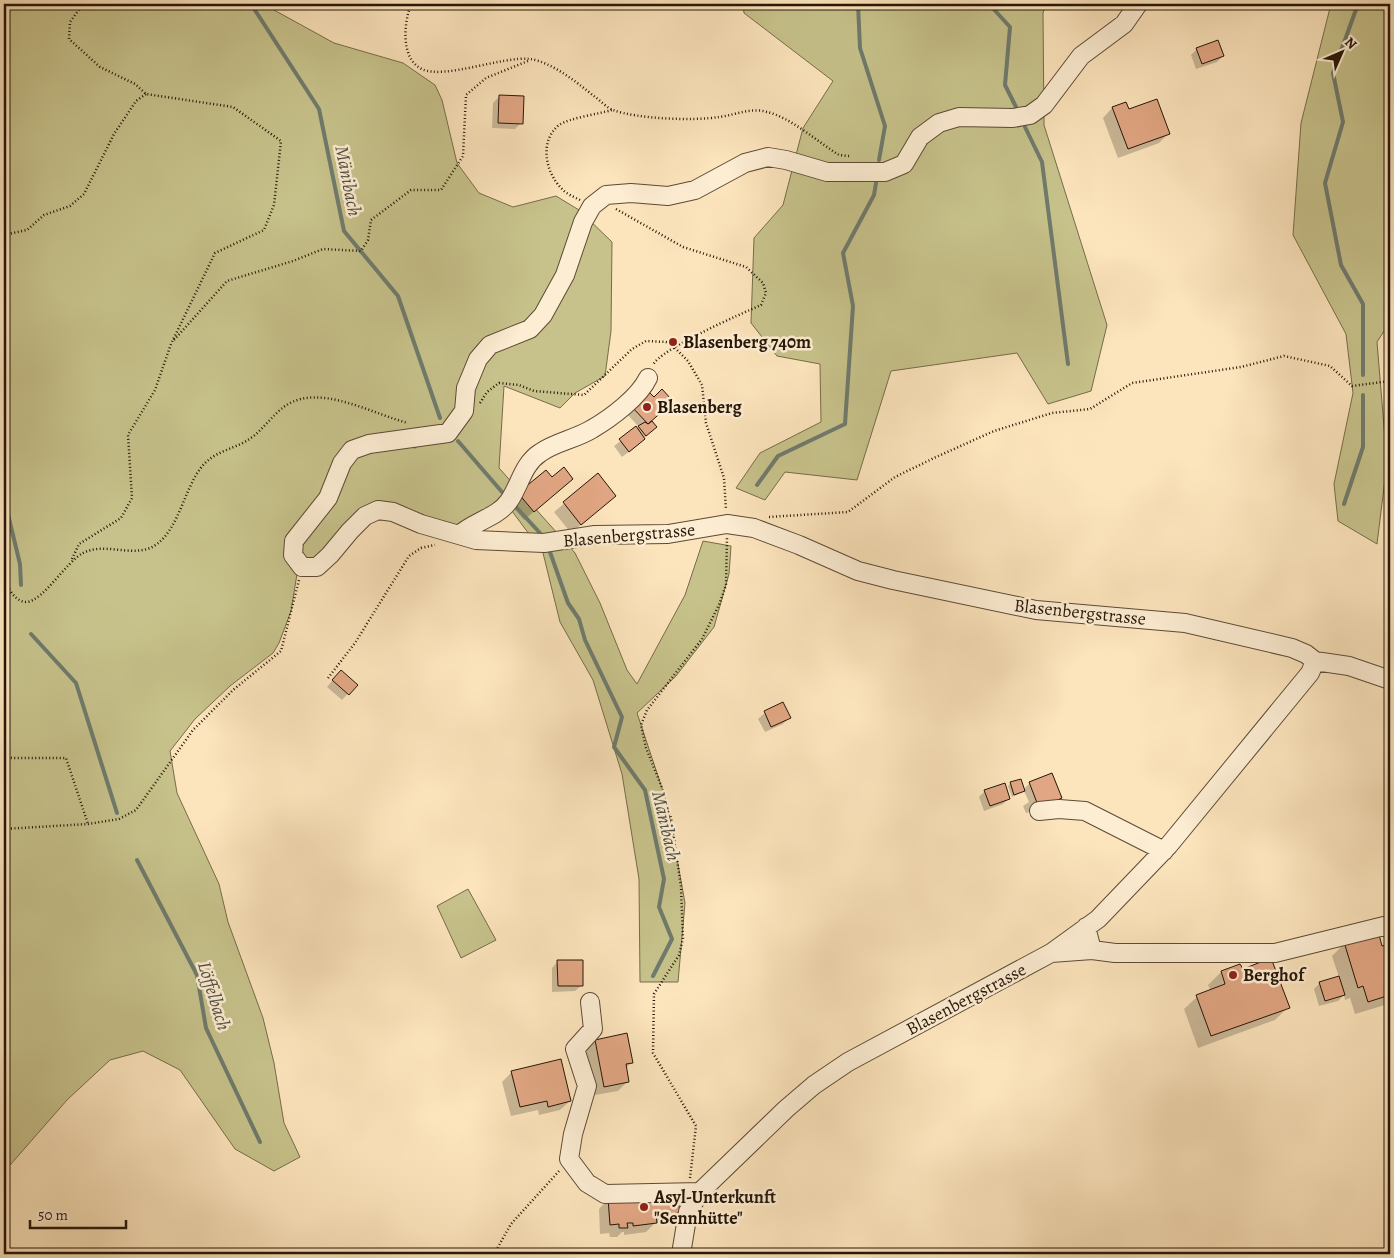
<svg xmlns="http://www.w3.org/2000/svg" width="1394" height="1258" viewBox="0 0 1394 1258" font-family="Alegreya,serif">
<style>
.green{fill:#c7c28b;stroke:#766c4a}
.shadow{fill:#0003}
.lines{fill:none;stroke-linecap:round;stroke-linejoin:round}
.stream{stroke:#6f7b6d;stroke-width:4}
.building{fill:#e1a683;stroke:#261608}
.minor-casing{stroke:#5c4a35;stroke-width:20}
.path{stroke:#261608;stroke-width:2.5;stroke-dasharray:1 2.5;stroke-linecap:butt}
.minor{stroke:#fdedd3;stroke-width:18}
.poi-dot{fill:#8f2418;stroke:#fdedd3;stroke-width:2}
.labels{text-anchor:middle;dominant-baseline:central;stroke-width:5;stroke-linejoin:round;paint-order:stroke}
.poi-label{font-size:18px;font-weight:bold;fill:#261608;stroke:#fdedd3;text-anchor:start}
.street-label{font-size:18px;fill:#261608;stroke:#fdedd3}
.water-label{font-size:19px;font-style:italic;fill:#505143;stroke:#fdedd3}
</style>
<rect width="100%" height="100%" fill="#fce4bc"/>
<filter id="stains"><feTurbulence type="fractalNoise" baseFrequency=".004" numOctaves="4"/><feColorMatrix values="0 0 0 0 .2 0 0 0 0 .09 0 0 0 0 .02 0 0 0 .5 -.17"/></filter>
<radialGradient id="worn" r=".72"><stop offset=".6" stop-color="#630" stop-opacity="0"/><stop offset="1" stop-color="#630" stop-opacity=".3"/></radialGradient>
<path class="green" d="M4,4H272L274,10L334,43L403,63L435,85L442,100L457,163L479,193L513,207L556,196L579,210L612,242L611,331L605,376L575,393L560,408L504,386L499,468L575,553L600,603L627,670L637,684L685,595L703,541L731,546L729,574L714,627L676,676L637,713L667,803L685,903L678,982H640L639,879L622,774L593,680L560,622L543,553L509,507L459,526L443,527L391,505L313,561L300,557L301,541C312,524 351,453 367,448C381,444 402,446 416,448L414,435L353,442L287,552L297,574L291,611L279,643L273,653L230,686L195,719L170,751L177,793L219,884L228,922L263,1018L274,1063L284,1123L300,1157L274,1171L235,1149L180,1070L143,1051L110,1060L67,1100L4,1172Z
M743,4H1046L1043,13L1044,125L1107,325L1091,391L1048,404L1017,353L891,371L857,480L785,472L765,500L736,488L760,453L821,422L820,364L777,356L751,323L754,238L783,205L803,128L833,81L744,13Z
M1331,4H1390V322L1377,342L1387,463L1377,544L1338,521L1334,484L1353,393L1346,334L1293,235L1301,123Z
M468,889L496,940L461,958L437,906Z"/>
<path class="shadow" d="M1197,49L1223,56L1217,62L1196,69L1191,55Z
M499,97L521,123L515,129L492,128L493,103Z
M1112,108L1128,111L1169,133L1159,143L1118,158L1103,118Z
M661,407L650,421L655,427L638,445L622,457L614,446L639,427L627,414L633,408Z
M598,475L615,496L571,533L554,512Z
M552,479H572L524,520L510,504Z
M335,677L356,685L342,700L327,687Z
M782,704L789,718L783,724L765,732L758,719L765,713Z
M1011,783L1023,790L1030,783L1061,798L1055,804L1026,813L1023,806L1029,802L1024,791L1012,797L1008,786Z
M985,791L1009,798L1003,804L984,811L979,797Z
M1345,943L1381,948L1390,945V1000L1385,1005L1355,1014L1350,998L1345,1000L1344,995L1338,1001L1319,1006L1314,989L1320,983L1339,977L1332,956Z
M558,961L582,985L575,991L552,992V968Z
M1239,966L1288,1007L1275,1020L1198,1048L1184,1009L1197,997L1211,991L1208,985L1221,972Z
M626,1034L632,1062L625,1069L628,1081L618,1091L595,1095L586,1050L595,1041Z
M512,1072L570,1101L560,1110L539,1115L538,1110L511,1116L502,1082Z
M608,1199L678,1213L669,1222L655,1223L646,1232L624,1235V1232H622L617,1237H610L609,1233L600,1234L599,1209Z"/>
<g class="lines">
<path class="stream" d="M251,4L319,109L344,231L398,296L440,418
M858,4L860,48L885,126L879,160
M989,4L1010,27L1005,85L1016,107
M1358,4L1333,73L1343,122L1325,183L1341,265L1363,304V375
M1025,127L1042,162L1068,364
M458,441L502,492
M757,485L778,456L845,424L853,306L843,253L874,195L876,183
M4,498L20,564L21,585
M1344,504L1363,447V395
M516,507L540,533
M550,552L568,603L579,619L585,640L622,717L614,747L645,790L664,879L659,907L672,939L653,976
M31,634L76,683L117,813
M137,860L197,975L206,1028L260,1142"/>
</g>
<path class="building" d="M1218,40L1224,56L1202,64L1196,48Z
M499,95L524,96L523,124L498,123Z
M1157,99L1170,134L1128,149L1112,107L1126,102L1129,109Z
M662,389L671,399L662,407L665,409L648,424L632,407L649,392L654,397Z
M652,421L657,427L646,436L638,426L645,422L648,424Z
M636,426L645,439L629,452L619,439Z
M564,467L573,479L534,512L518,493L546,470L552,477Z
M598,473L616,496L581,525L563,502Z
M341,670L358,685L349,695L332,680Z
M783,702L791,718L771,727L764,711Z
M1052,773L1062,798L1039,808L1029,782Z
M1021,779L1025,791L1014,795L1010,782Z
M1005,783L1010,799L990,806L984,790Z
M1378,931L1382,946L1390,944V995L1368,1002L1363,986L1358,988L1344,942Z
M1271,958L1290,1008L1211,1036L1196,995L1225,984L1221,971L1240,964L1243,969Z
M557,960H583V986H558Z
M1339,976L1345,995L1325,1001L1319,982Z
M627,1033L633,1063L626,1064L629,1082L604,1087L595,1040Z
M561,1059L571,1101L548,1107L547,1101L520,1107L511,1071Z
M608,1198H678L680,1213L656,1215L657,1223L633,1226V1223H627L628,1228H619V1224L610,1225Z"/>
<g class="lines">
<g class="minor-casing">
<path id="minor" d="M1138,4L1124,24L1081,56L1044,105L1030,115L1013,118L959,117L939,123L920,137L904,164L885,172H827L786,160L768,157L745,163L695,190L668,196L631,193L606,195L592,206L583,222L565,275L543,315L530,329L490,345L478,359L466,388L464,411L448,433L369,444L352,450L342,463L328,498L294,541L293,555L302,567H317L330,555L350,531L365,516L378,510L393,512L421,524L476,540L544,543L595,535L668,534L727,524L754,528L799,545L858,571L893,580L1036,610L1185,623L1292,648L1306,654L1315,661L1349,666L1390,680
M459,535C473,522 498,517 509,501C520,485 523,464 540,453C555,442 576,439 592,429C611,418 639,397 648,378
M1039,811L1059,809L1085,811L1164,851
M1086,927L1092,950L1115,953H1275L1384,926L1390,928
M1051,953L1092,950
M590,1002L593,1029L575,1049L587,1086L573,1134L569,1159L587,1183L605,1194L700,1192
M681,1254L688,1212L700,1192L786,1109L814,1085L848,1062L1051,953L1098,919L1169,845L1310,673L1315,661"/>
</g>
<path class="path" d="M411,4C404,22 400,59 422,69C443,80 502,56 530,59C552,62 579,84 595,97C601,101 607,108 613,110C637,119 694,121 719,117C736,115 750,107 767,112C790,117 818,142 839,155L849,156
M580,200C574,197 567,194 563,190C545,173 539,141 559,125C569,118 599,114 612,110
M616,209L683,247L746,267L763,283L766,293L761,305C741,314 660,349 653,365
M4,235L27,230L44,215L70,206L84,194L114,134L136,101L146,94
M174,340L227,281L293,261L323,249L361,251L368,240L371,220L411,190H441L463,156L466,95L486,78L528,61
M480,403L487,392L499,383L519,385L534,391L584,395L632,349L646,341L666,342L674,347L688,361L702,385L706,423L724,478L726,510
M769,517L848,512L895,477L934,458L994,431L1052,413L1090,409L1132,383L1241,367L1284,356L1330,366L1352,386L1390,381
M72,559L79,544L121,518L132,498L128,435L155,390L171,344L215,253L264,230L274,205L281,141L233,107L146,94L135,84L100,67L69,39L70,22L83,4
M4,580C9,589 15,602 27,602C44,600 66,562 83,553C106,541 136,560 157,544C178,529 185,489 200,469C214,450 234,450 251,438C269,425 278,404 301,399C333,391 377,415 408,423
M328,678L355,643L409,556L421,548L435,545
M4,756L12,758H66L88,824
M4,829L88,824L119,819L136,810L193,730L233,690L281,651L299,580
M690,1178L696,1126L653,1053L654,994L679,955L683,939L681,887L671,818L665,795L646,748L641,725L647,710L702,639L719,605L726,585L727,538
M494,1254L511,1224L560,1170"/>
<use href="#minor" class="minor"/>
</g>
<g class="poi-dot">
<circle cx="673" cy="342" r="5"/>
<circle cx="647" cy="407" r="5"/>
<circle cx="1233" cy="975" r="5"/>
<circle cx="644" cy="1207" r="5"/>
</g>
<g class="labels">
<g class="poi-label">
<text x="683" y="342">Blasenberg 740m</text>
<text x="657" y="407">Blasenberg</text>
<text x="1243" y="975">Berghof</text>
<text x="654" y="1197">Asyl-Unterkunft<tspan x="654" dy="21">"Sennhütte"</tspan></text>
</g>
<g class="street-label">
<text transform="translate(629 535) rotate(-5)">Blasenbergstrasse</text>
<text transform="translate(1080 612) rotate(6)">Blasenbergstrasse</text>
<text transform="translate(966 999) rotate(-28)">Blasenbergstrasse</text>
</g>
<g class="water-label">
<text transform="translate(348 181) rotate(79)">Mänibach</text>
<text transform="translate(666 826) rotate(77)">Mänibach</text>
<text transform="translate(214 996) rotate(73)">Löffelbach</text>
</g>
</g>
<rect width="1394" height="1258" fill="none" stroke="#fce4bc" stroke-width="20"/>
<rect x="5" y="5" width="1384" height="1248" fill="none" stroke="#261608" stroke-width="2.5"/>
<rect x="10" y="10" width="1374" height="1238" fill="none" stroke="#261608"/>
<g transform="translate(1342 52) rotate(45)" stroke="#fdedd3" stroke-width="4" paint-order="stroke">
<path d="M0-4L9 19L0 12L-9 19Z" fill="#261608"/>
<text y="-8" font-size="14" font-weight="bold" text-anchor="middle" fill="#261608">N</text>
</g>
<path d="M30 1220v8h96v-8" fill="none" stroke="#261608" stroke-width="2.5"/>
<text x="38" y="1220" font-size="15" fill="#261608" stroke="#fdedd3" stroke-width="4" paint-order="stroke">50 m</text>
<rect width="100%" height="100%" filter="url(#stains)"/>
<rect width="100%" height="100%" fill="url(#worn)"/>
</svg>
